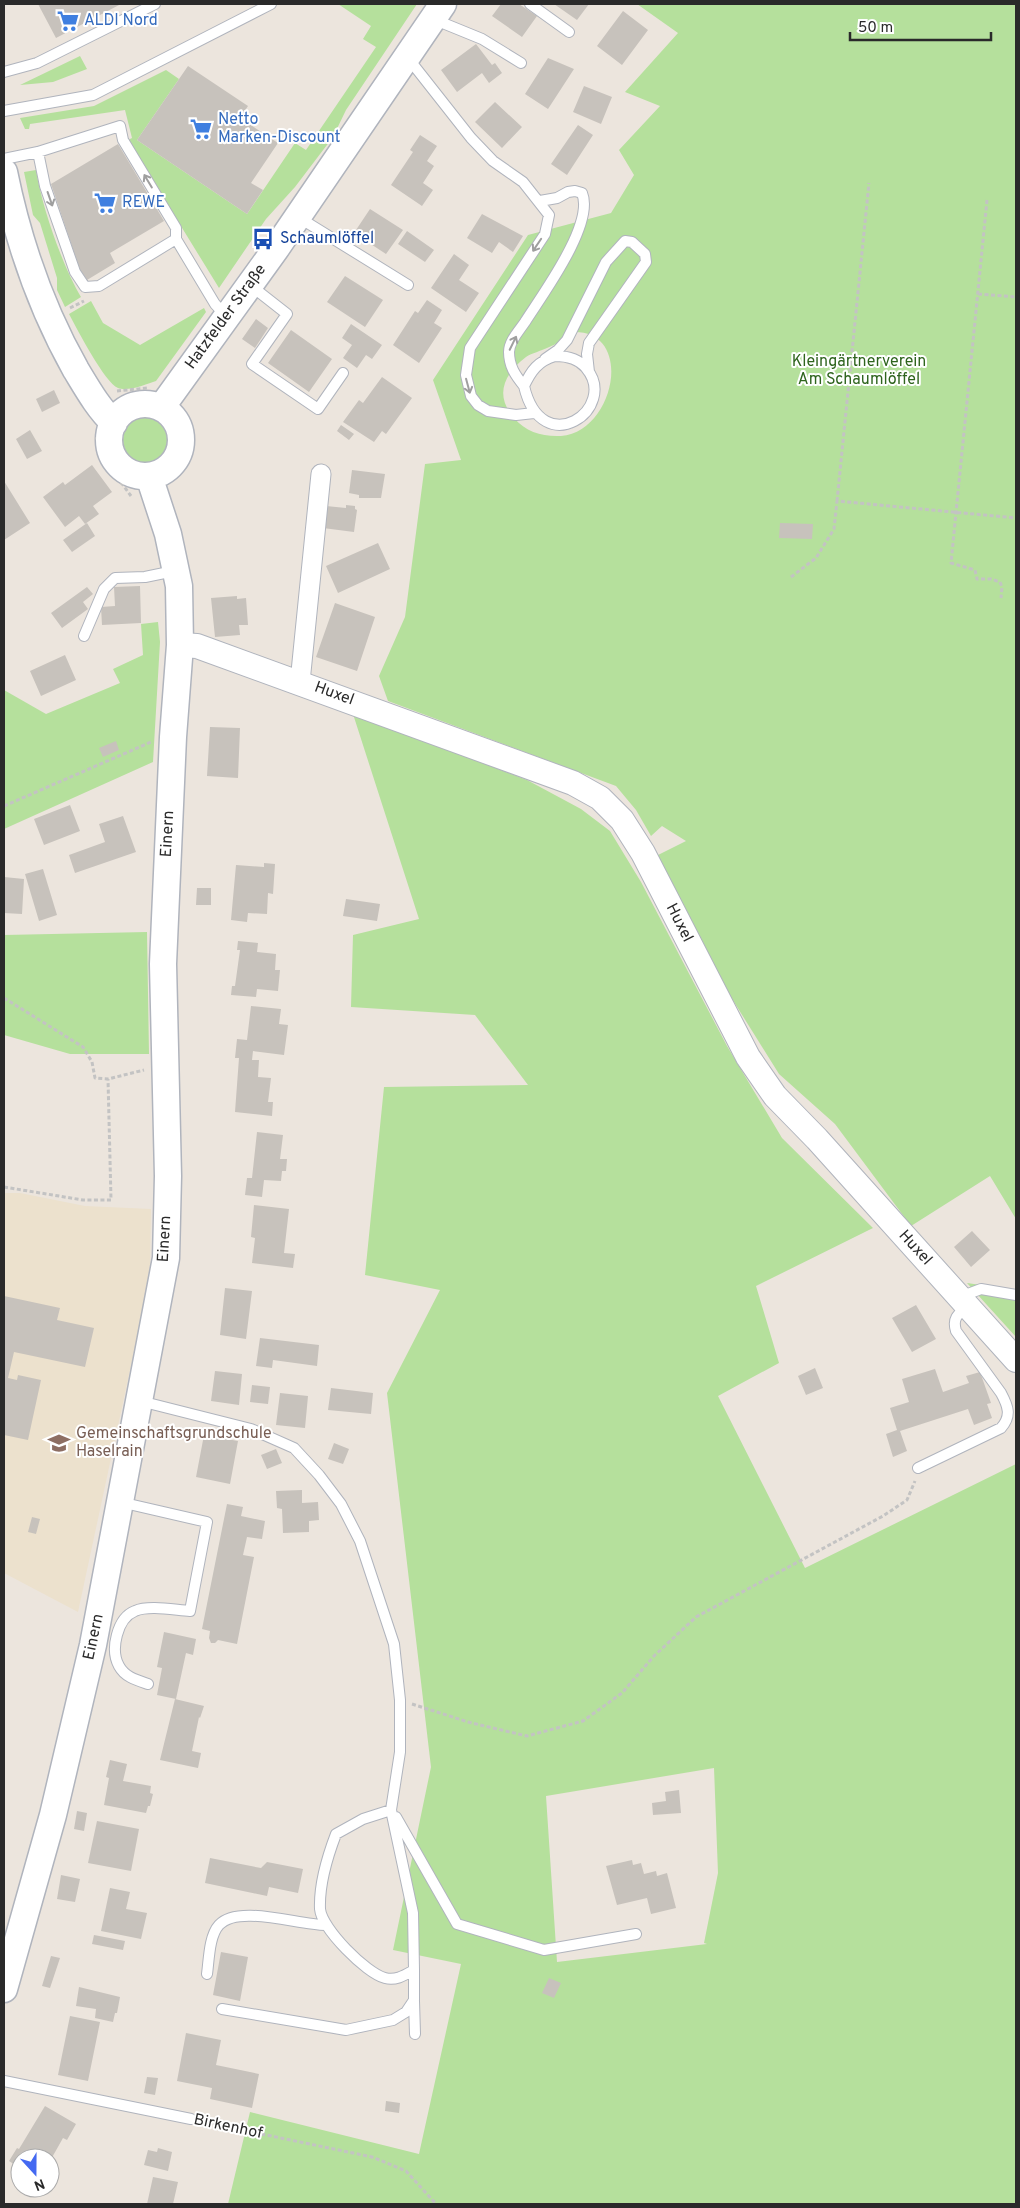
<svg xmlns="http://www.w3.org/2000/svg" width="1020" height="2208" viewBox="0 0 1020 2208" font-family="Overpass,sans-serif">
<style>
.education{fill:#ece1cd}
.green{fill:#b5e09c;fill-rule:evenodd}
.building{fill:#c7c2bc}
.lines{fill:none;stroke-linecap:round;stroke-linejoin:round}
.service-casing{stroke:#b0b4bd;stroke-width:12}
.minor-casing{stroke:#b0b4bd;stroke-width:21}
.tertiary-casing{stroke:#b0b4bd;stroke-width:26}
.secondary-casing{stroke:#b0b4bd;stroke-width:29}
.path{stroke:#c3c3c3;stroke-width:3;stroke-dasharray:4 2.5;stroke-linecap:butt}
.service{stroke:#fff;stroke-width:10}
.minor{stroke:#fff;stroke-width:19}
.tertiary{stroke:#fff;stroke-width:24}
.secondary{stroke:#fff;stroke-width:26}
.oneway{stroke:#9f9f9f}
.labels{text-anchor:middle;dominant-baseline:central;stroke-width:4;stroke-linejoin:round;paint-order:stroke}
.shop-label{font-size:16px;fill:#366cbe;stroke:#fff;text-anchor:start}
.transit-label{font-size:16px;fill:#164399;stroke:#fff;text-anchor:start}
.street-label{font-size:16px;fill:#2a2a2a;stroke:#fff}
.park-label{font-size:16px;fill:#2e641d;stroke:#fff}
.education-label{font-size:16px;fill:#785e54;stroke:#fff;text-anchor:start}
</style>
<rect width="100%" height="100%" fill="#ece5dd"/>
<path class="education" d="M4,1193H20L85,1206L151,1209L150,1265L142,1314L78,1612L4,1573Z"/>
<path class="green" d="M338,4H417L346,110L333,137L295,187L266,219L219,288L128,140L132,138L125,110L30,124L29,129H25L20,118L94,106L166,70L179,79L137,140L247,214L295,143L306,150L376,47L363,39L371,26Z
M637,4H1016V1219L990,1176L911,1226L835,1124L779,1074L724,986L658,855L686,841L662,826L651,836L636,810L616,786L388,701L379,676L405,617L425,464L461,460L433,380L528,235L611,213L634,175L619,150L660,106L625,92L678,33ZM573,332C635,330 615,432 561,436C543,437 526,432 514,418C494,395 504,374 526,357C532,353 541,351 547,348C557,344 565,338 573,332Z
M80,56L87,69L53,82L20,85Z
M36,170C42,207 62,265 81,297L65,307L57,290V278L40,223L33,215L24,172Z
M91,301L103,323L140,345L204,308L206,312L156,381C147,384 128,392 118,388C105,383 77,329 69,314Z
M123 440a23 23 0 1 1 46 0a23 23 0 1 1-46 0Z
M158,622L160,642L153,762L4,829V690L46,714L120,683L113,669L143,655L141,624Z
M353,714L527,780L581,809L610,831L641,882L727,1046L782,1138L873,1228L756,1286L779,1363L718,1396L805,1568L1016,1464V2204H228L250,2112L419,2154L461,1964L393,1950L431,1767L387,1393L440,1290L365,1275L384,1087L528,1085L475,1015L351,1007L353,935L419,919ZM714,1768L718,1873L704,1943L707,1944L557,1962L546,1796Z
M147,932L149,1054H70L4,1035V935Z
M967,1283L1016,1290V1337Z"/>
<path class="building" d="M38,4H121L56,38Z
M501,4H519L537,16L522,37L492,16Z
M554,4H589L577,20Z
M623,11L648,30L622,65L597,46Z
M476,44L492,65L495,63L502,73L489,83L482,73L457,92L441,70Z
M548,58L574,69L548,109L525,94Z
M188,66L248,106L240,118L278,143L251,183L263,190L247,214L137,140Z
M584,86L612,97L601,124L573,112Z
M495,102L522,127L502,148L475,122Z
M578,125L593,135L567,175L551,164Z
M420,135L437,146L427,161L434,166L423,183L433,190L422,206L391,185L413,152L410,150Z
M118,144L164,221L110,253L115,263L87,280L80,270L51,184Z
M370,209L403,230L386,254L354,233Z
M482,214L523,236L513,252L499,242L492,253L467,238Z
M407,231L434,250L425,262L398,244Z
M454,254L469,265L459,280L479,293L466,312L431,288Z
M345,276L383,300L365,327L327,302Z
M427,300L442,310L434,323L442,328L419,363L393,345L415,311L418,313Z
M256,319L268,328L255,348L242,339Z
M351,324L382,345L372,359L366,355L357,368L343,358L352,345L342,338Z
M291,330L332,359L309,392L268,363Z
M382,377L412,398L386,434L382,431L374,442L343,422L359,400L363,403Z
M54,390L60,403L42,412L36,399Z
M341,425L354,434L349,440L337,431Z
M30,430L42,451L27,459L16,439Z
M92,465L112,492L93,506L99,514L85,524L79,516L65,527L43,497L63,482L65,485Z
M352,470L385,474L381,498H359V495L349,493Z
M4,481L30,523L4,540Z
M346,505L355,506V509L357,510L354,532L323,528L326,506L346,508Z
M87,523L95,536L72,552L63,540Z
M780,523L813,524L812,539L779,538Z
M378,543L390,569L338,593L326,566Z
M140,586L141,623L102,625L101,607L115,606L114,587Z
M87,587L93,594L83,602L88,609L62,628L51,613Z
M237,596V599L246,598L248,625H239L240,635L215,637L211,598Z
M335,603L375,617L357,671L316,657Z
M65,655L76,680L41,696L30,671Z
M210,727L240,728L238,778L207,776Z
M116,741L119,750L103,757L99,748Z
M70,805L80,831L44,845L34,819Z
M123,816L136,852L75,873L69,855L105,842L99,824Z
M264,863L275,864L273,894L268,893L267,914L248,913L247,922L231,920L236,865L264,867Z
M43,869L57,915L39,921L25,874Z
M4,877L24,879L22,914L4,913Z
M197,888H211V905H196Z
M346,899L380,904L377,921L343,916Z
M238,941L258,943L257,952L276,954L275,970H280L278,991L257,989L256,997L231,995L232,986H235L240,950H237Z
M251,1006L281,1009L279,1024L288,1025L284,1055L253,1051L252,1060H259L258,1077L271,1078L268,1102H273L272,1116L235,1112L239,1058H235L237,1039L247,1040Z
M257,1132L283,1135L280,1159H287L286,1171H282L281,1181L264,1180L262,1197L245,1195L247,1178H252Z
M254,1205L289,1209L284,1253L295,1254L293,1268L252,1263L255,1238L251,1237Z
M972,1231L990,1250L971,1267L954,1247Z
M225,1288L252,1291L246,1339L220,1335Z
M4,1296L60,1308L57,1320L94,1328L85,1367L14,1352L8,1378L17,1380L18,1375L41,1380L28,1440L4,1435Z
M916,1305L936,1339L912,1352L892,1318Z
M260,1338L319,1345L317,1366L273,1360L272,1368L256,1366Z
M815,1368L823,1388L806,1395L798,1376Z
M935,1369L943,1392L969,1383L966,1376L980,1372L991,1403L987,1404L992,1418L974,1425L968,1409L900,1431L907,1451L893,1457L886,1434L897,1430L890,1408L909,1402L902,1379Z
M215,1371L242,1374L239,1405L211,1401Z
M252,1385L270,1387L268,1404L250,1402Z
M331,1388L373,1393L371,1414L328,1410Z
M280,1393L308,1396L305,1428L276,1425Z
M204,1435L238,1441L230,1484L196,1477Z
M334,1443L349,1449L343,1464L328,1459Z
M276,1449L282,1463L267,1469L261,1455Z
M302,1490V1503L318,1502L319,1520L309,1521V1532L283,1533L282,1509L277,1508L276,1491Z
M227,1504L243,1507L241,1516L265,1521L262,1539L247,1537L243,1555L254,1557L237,1644L218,1640L215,1643H211L209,1638L210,1631L202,1629Z
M32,1517L40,1519L36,1534L28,1532Z
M164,1632L196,1639L193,1655L186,1653L176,1699L157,1695L162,1668L157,1667Z
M175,1699L204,1706L200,1718L199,1717L192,1751L201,1753L198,1768L160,1760Z
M110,1760L127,1764L123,1781L151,1786L150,1793L153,1794L150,1806H148L146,1813L104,1805L109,1778L106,1777Z
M679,1790L681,1813L653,1815L652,1803L666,1801L665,1792Z
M77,1811L87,1813L84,1831L74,1829Z
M97,1821L139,1829L131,1871L88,1863Z
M210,1858L261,1868L267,1862L303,1869L298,1893L269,1887L267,1896L205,1883Z
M632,1860L633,1865L641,1863L644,1874L656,1871L657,1876L667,1873L676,1908L651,1914L647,1898L617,1905L606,1866Z
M61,1875L80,1879L75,1902L57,1899Z
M110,1888L130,1892L126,1909L147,1913L141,1939L101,1931Z
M94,1935L125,1941L123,1950L92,1944Z
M221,1952L248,1957L240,2001L213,1995Z
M51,1956L60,1958L50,1988L42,1986Z
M549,1978L561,1983L554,1998L542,1993Z
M79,1987L120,1997L117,2013H115L113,2022L95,2018L96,2009L76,2006Z
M70,2016L100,2022L88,2081L58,2075Z
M186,2033L221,2040L216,2065L259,2074L252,2108L210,2099L212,2088L177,2081Z
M147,2077L158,2078L155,2095L144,2093Z
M386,2101L400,2103L399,2113L385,2111Z
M45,2106L76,2124L67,2140L63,2138L50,2161V2158H20V2168L9,2161L17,2148L19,2149Z
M158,2148L172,2152L168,2171L144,2165L148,2150L157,2152Z
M153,2177L178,2182L173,2204H147Z"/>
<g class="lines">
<g class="service-casing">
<path id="service" d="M530,4L569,32
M433,19L482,39L521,63
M408,58L471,138L493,161L523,182L549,215L545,234L470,348L466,375L471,396L478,405L488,411L516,415L534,413
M4,72L37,63L155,4
M4,111L93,95L271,4
M38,152L45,186L75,272L85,287L99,286L176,239L215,304L226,316
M4,159L38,152L120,126L123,140L176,228V239
M298,217L408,285
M250,285L287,314L252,364L318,409L343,373
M555,356C567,356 578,358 586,368C620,408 542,463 524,386C531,371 538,361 555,356Z
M545,359L558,350L567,340L606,262L625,241L632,242L645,254L646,262L589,343L587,354L589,372
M524,386C515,375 509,366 509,352C509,341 519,331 525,322C542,295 595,224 582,193L575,191L568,192L557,198L540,201
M84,636L104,589L115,578L145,577L174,571
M960,1297L981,1289L1016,1295
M140,1401L251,1429L294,1448L319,1475L341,1504L360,1541L394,1644L400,1700V1752L391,1810L363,1819L336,1834C328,1855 319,1885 320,1909C322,1929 366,1973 385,1978C396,1981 405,1975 414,1970L413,1913L391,1810
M918,1468L1001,1428C1012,1416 1008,1406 1001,1393L956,1331C952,1318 958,1314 968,1306
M120,1502L207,1522L190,1611C174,1610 149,1605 135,1611C117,1618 110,1650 119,1666C125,1677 136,1680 148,1684
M396,1817L457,1924L544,1950L636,1934
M207,1974C209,1960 209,1936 219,1925C238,1904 298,1925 325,1925
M414,2001L415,2034
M222,2009L346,2030L393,2020L406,2012L414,2000V1970
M4,2081L191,2119"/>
</g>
<g class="minor-casing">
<path id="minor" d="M300,682L321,474"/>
</g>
<g class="tertiary-casing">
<path id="tertiary" d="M180,645L197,646L573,783L600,798L622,820L643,853L748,1057L775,1096L817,1139L1016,1360"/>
</g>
<g class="secondary-casing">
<path id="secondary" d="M4,172C18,241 41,308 76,370C87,388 98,408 114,423
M109 440a36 36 0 1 1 72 0a36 36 0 1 1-72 0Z
M161,408L275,250L443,4
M4,1989L53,1815L93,1645L166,1258L168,1176L163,964L173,737L180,645L179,586L168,534L149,476"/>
</g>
<path class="path" d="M987,200L951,563L975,570L977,579H991L1000,582L1002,587L1001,598
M978,294L1016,297
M70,308L84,301
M117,391L148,388
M96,437L110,467L131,496
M837,501L869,183
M791,577L816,558L834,529L837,501L1016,518
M4,806L151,742
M4,998L83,1047L92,1062L95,1078L108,1079L144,1070
M4,1187L83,1200H111L108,1079
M412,1704L468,1722L527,1736L583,1721L622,1693L654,1656L696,1617L883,1516L907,1500L915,1481
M204,2122L372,2157L406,2171L436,2204"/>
<use href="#service" class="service"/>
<use href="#minor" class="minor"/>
<use href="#tertiary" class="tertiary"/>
<use href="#secondary" class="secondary"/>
</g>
<defs><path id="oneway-shaft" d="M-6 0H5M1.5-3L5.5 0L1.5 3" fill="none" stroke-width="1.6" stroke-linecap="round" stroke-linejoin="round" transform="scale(1.25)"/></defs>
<g class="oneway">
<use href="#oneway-shaft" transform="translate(148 181) rotate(-121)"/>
<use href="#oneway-shaft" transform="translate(50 199) rotate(71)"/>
<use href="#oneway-shaft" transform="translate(537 245) rotate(124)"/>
<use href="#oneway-shaft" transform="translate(513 343) rotate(-64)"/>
<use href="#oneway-shaft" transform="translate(468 386) rotate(75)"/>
</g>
<defs>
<g id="supermarket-bare" transform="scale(1.725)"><path d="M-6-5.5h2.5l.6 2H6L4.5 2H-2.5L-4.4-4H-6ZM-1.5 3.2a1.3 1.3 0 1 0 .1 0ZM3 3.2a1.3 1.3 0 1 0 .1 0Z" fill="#3f7fe0" stroke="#fff" stroke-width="2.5" paint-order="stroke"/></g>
<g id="bus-bare" transform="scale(1.725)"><path d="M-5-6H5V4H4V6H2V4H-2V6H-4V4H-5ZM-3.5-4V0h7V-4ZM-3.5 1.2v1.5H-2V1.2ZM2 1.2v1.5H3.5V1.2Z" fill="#1a4fb4" stroke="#fff" stroke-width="2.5" paint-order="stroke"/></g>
<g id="school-bare" transform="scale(1.725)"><path d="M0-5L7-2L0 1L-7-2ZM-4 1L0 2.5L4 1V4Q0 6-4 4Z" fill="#8d6e63" stroke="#fff" stroke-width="2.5" paint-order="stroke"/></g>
</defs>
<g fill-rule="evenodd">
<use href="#supermarket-bare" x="68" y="21"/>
<use href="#supermarket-bare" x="201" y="129"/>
<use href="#supermarket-bare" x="105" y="203"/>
<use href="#bus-bare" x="263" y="239"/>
<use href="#school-bare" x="59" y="1443"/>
</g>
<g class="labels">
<g class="shop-label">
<text x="84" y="21">ALDI Nord</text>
<text x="218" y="120">Netto<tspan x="218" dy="18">Marken-Discount</tspan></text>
<text x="122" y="203">REWE</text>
</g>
<g class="transit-label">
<text x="280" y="239">Schaumlöffel</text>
</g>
<g class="street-label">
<text transform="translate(226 317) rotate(-54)">Hatzfelder Straße</text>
<text transform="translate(334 694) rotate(20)">Huxel</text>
<text transform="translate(168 834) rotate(-87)">Einern</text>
<text transform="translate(679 923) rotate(63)">Huxel</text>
<text transform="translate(165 1239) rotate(-87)">Einern</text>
<text transform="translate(915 1248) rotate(48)">Huxel</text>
<text transform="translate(94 1637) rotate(-78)">Einern</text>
<text transform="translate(228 2127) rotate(12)">Birkenhof</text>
</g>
<g class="park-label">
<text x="859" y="362">Kleingärtnerverein<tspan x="859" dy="18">Am Schaumlöffel</tspan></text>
</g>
<g class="education-label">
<text x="76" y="1434">Gemeinschaftsgrundschule<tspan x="76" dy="18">Haselrain</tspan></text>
</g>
</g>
<rect width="1020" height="2208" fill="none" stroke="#2a2a2a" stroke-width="10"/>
<g transform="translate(35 2173) rotate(159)"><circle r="24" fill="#ffffff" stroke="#aaaaaa"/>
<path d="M0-4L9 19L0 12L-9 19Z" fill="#4469f1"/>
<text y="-8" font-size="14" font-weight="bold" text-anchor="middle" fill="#2a2a2a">N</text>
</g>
<path d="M850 32v8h141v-8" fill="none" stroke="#2a2a2a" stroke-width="2.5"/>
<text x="858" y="32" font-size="15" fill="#2a2a2a" stroke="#ffffff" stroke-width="4" paint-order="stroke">50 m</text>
</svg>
